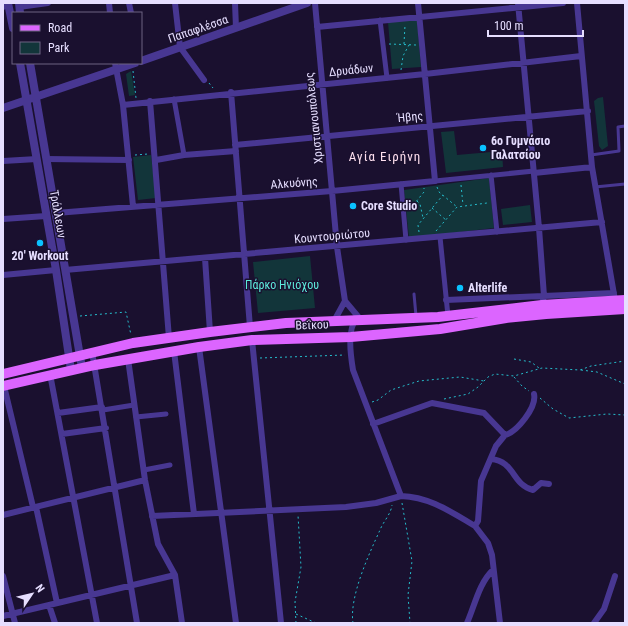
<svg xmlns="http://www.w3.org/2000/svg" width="628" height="626" viewBox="0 0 628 626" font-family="'Roboto Condensed',sans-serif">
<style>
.green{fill:#12353a}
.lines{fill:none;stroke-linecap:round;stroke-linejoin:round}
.path{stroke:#25bccb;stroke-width:1;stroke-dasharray:2 3;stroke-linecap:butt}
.service{stroke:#483792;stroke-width:3}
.pedestrian{stroke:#483792;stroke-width:5}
.minor{stroke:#483792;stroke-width:6}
.tertiary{stroke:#483792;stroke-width:8}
.primary{stroke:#dc65ff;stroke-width:10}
.poi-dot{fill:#0ac2ff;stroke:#1a102f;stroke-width:1.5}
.labels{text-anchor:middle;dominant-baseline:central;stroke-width:3;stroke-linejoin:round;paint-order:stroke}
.street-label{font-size:12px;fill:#e6deff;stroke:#1a102f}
.poi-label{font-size:12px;font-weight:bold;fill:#e6deff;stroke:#1a102f;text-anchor:start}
.park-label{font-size:12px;fill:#5debdd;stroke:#1a102f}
.neighbourhood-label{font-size:13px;letter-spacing:1px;fill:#ffe0ef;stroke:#1a102f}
</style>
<rect width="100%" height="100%" fill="#1a102f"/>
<path class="green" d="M417,20L421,67L392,69L388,22Z
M131,71L135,95L129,96L126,74Z
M603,97L608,146L602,150L599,146L594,101L598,98Z
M454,131L457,155L502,151L503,167L446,173L441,132Z
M151,155L156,198L138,200L133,157Z
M489,178L494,228L409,238L404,190Z
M530,205L532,222L503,225L501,209Z
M310,256L315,308L258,313L253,262Z"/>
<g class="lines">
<path class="path" d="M389,44L416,45
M404,44L405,25
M401,70L403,56L409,45
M133,71L136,98
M209,83L213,88
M135,155L148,154
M461,185L463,205
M437,187L439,192L457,207
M417,201L420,204L423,218
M432,208L446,220
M410,209L424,192V188
M436,231L457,207L487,203
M419,232L418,225L443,195
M80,316L126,312L131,335
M260,358L345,355
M514,359L531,362L539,368
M581,370L597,372L625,384
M514,377L522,386L529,391
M540,398L553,409L569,418L607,414L625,415
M444,399L468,394L478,387L488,377L495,374L514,376L542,368L580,370L591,366L625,361
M372,402L378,400L391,390L419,381L460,377L484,381
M402,503L412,561L408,595L410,623
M296,614L316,623
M296,623L295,602L301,567L298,515
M353,623C349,597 369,554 380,530C383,522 391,514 392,505"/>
<path class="service" d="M591,155L619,151L618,127L625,126
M595,187L625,184
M414,294L416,316"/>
<path class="pedestrian" d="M380,20L387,78
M174,99L184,155
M491,175L497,232
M435,181L534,171
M401,184L406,240
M440,237L448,316
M103,410L134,405
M136,417L166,414
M144,470L170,465"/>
<path class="minor" d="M109,3L110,13
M129,3L131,13
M175,3L180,47L204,80
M235,3L236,28
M315,3L337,247L345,301L361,320
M518,3L539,228L544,296L542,305
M577,3L592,167L615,300
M3,7L4,3
M19,7L48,3
M317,27L563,3
M115,63L123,105L133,206
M231,92L250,327
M150,101L169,338
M123,105L425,74L581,56
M235,145L588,111
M46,159L129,160
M156,160L184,155L236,151
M3,161L37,159
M534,173L592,167
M56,213L332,191L435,181L418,3
M3,219L46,216
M205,258L210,332
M65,270L602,222
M3,275L56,270
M446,300L614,293
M356,320C347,329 351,358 353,370L401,496C430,497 451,512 475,526L488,543L492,555L500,623
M334,321L345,301
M252,340L281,623
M199,347L236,623
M174,351L194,514
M92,352L137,623
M128,359L145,480L158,544L175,575L182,623
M50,374L97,623
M4,386L33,507
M58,413L102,407
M373,424L432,403L484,413L505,435L496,446L481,481L478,521L475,526
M62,434L106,428
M505,435C517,432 537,407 534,394
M491,459C515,461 512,485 533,490L541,483L549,484
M36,507L57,603
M3,515L145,480
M152,516L346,507L376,503L401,496
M3,576L15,623
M49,605L55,623
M3,616L175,575
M467,623C475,605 479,583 493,570
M594,623L604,609L615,576"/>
<path class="tertiary" d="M8,3L13,28
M19,3L20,13
M141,61L307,3
M20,63L56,270L71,370
M30,63L82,368
M3,108L135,63"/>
<path class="primary" d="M3,374L133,343L210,332L286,323L438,317L542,305L625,300
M3,386L95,365L199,347L252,340L351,337L440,329L506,318L546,314L625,309"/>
</g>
<g class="poi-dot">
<circle cx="483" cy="148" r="4"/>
<circle cx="353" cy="206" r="4"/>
<circle cx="40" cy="243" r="4"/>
<circle cx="460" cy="288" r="4"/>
</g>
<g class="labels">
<g class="street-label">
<text transform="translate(198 29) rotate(-19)">Παπαφλέσσα</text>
<text transform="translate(351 70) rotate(-6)">Δρυάδων</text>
<text transform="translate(410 117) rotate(-6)">Ήβης</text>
<text transform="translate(314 118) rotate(-96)">Χριστιανουπόλεως</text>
<text transform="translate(294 183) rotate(-4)">Αλκυόνης</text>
<text transform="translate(58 214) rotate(80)">Τράλλεων</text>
<text transform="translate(332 236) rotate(-5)">Κουντουριώτου</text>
<text transform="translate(312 325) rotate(-2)">Βεΐκου</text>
</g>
<g class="poi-label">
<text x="491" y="141">6ο Γυμνάσιο<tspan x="491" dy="14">Γαλατσίου</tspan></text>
<text x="361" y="206">Core Studio</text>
<text x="40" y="256" text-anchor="middle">20' Workout</text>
<text x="468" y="288">Alterlife</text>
</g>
<g class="park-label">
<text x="282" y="285">Πάρκο Ηνιόχου</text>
</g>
<g class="neighbourhood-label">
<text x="385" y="156">Αγία Ειρήνη</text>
</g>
</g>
<rect width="628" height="626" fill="none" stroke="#e6deff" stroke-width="8"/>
<rect x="12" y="12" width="130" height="52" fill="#1a102f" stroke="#6c6282"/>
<rect x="20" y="25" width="20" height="6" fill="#dc65ff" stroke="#6c6282"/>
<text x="48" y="32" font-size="12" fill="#e6deff">Road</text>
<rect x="20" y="42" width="20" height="12" fill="#12353a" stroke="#6c6282"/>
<text x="48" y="52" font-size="12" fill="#e6deff">Park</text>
<g transform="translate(32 594) rotate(55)" stroke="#1a102f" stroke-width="3" paint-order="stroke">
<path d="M0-3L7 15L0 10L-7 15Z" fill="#e6deff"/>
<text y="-6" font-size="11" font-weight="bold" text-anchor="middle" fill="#e6deff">N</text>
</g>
<path d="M488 30v6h95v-6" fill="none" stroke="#e6deff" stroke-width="2"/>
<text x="494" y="30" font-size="12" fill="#e6deff" stroke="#1a102f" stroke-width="3" paint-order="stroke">100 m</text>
</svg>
